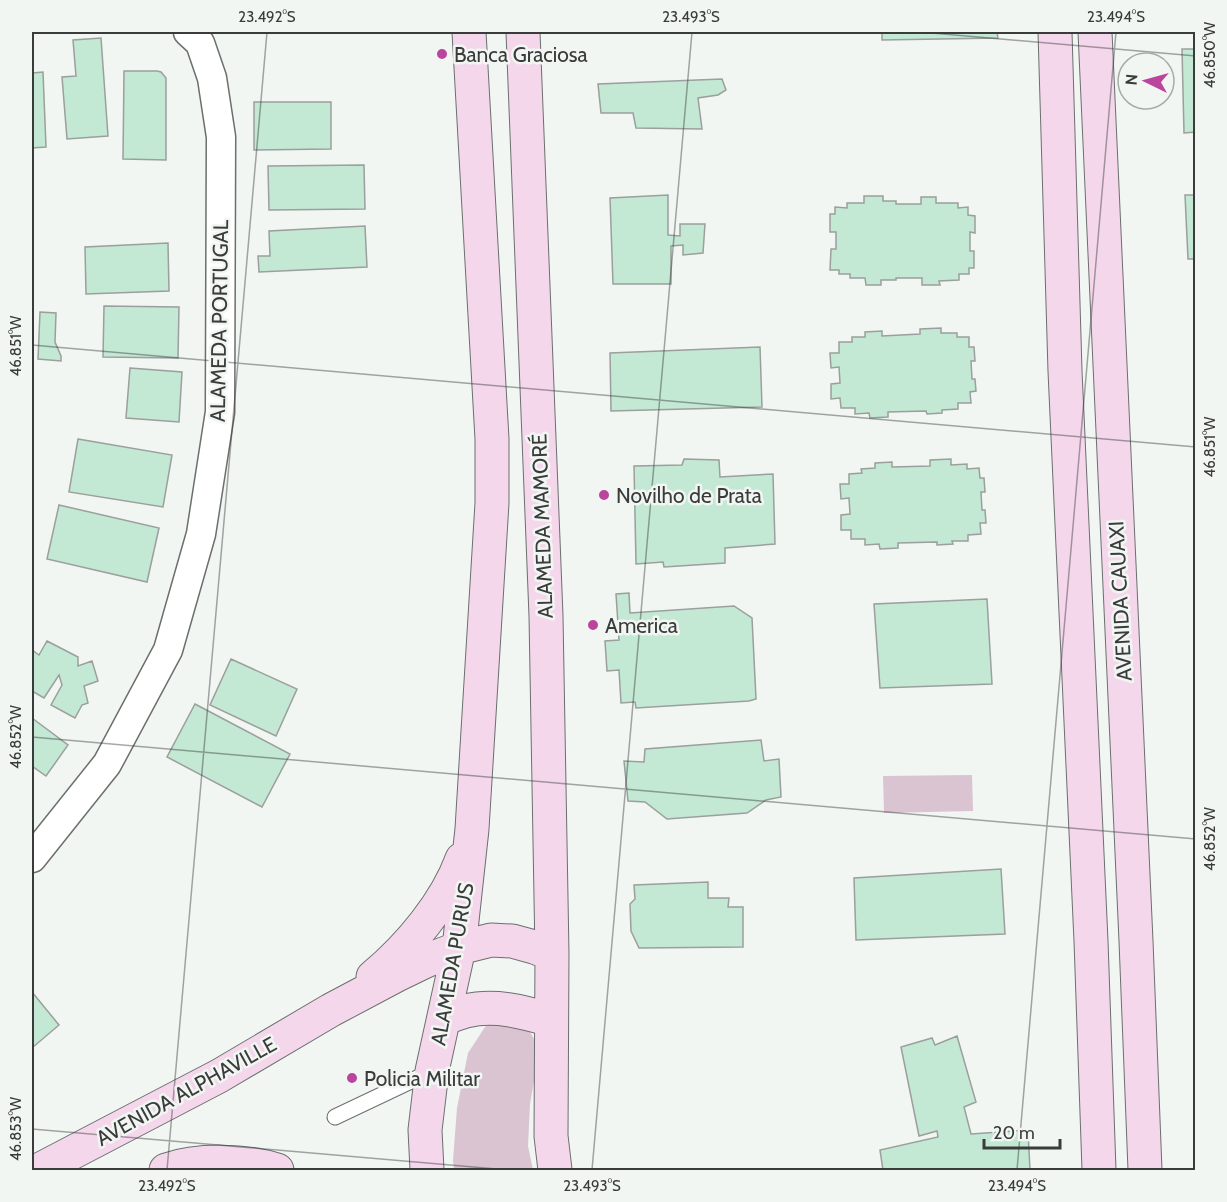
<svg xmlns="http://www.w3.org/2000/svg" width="1227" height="1202" viewBox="0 0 1227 1202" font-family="Cabin,sans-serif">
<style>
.green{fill:#dac4d2}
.building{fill:#c3e8d4;stroke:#9b9f9d;stroke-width:1.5}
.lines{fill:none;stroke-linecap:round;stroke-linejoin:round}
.lane-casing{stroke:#6b6f6d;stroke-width:17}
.street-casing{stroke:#6b6f6d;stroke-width:31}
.secondary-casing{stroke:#6b6f6d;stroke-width:35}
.lane{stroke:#fff;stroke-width:15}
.street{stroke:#fff;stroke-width:28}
.secondary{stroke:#f5d7ec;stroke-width:33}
.ticks{fill:none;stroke:#3a3c3b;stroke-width:1.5;stroke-opacity:0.45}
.poi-dot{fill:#bb459c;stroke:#f1f6f3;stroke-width:2}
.labels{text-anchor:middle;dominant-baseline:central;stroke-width:5;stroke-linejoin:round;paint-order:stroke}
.poi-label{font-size:21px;fill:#3a3c3b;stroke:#f1f6f3;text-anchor:start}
.street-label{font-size:21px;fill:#3a3c3b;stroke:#f1f6f3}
.neatline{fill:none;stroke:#3a3c3b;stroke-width:2}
.ticks-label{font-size:15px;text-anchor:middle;fill:#3a3c3b}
</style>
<rect width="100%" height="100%" fill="#f1f6f3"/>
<path class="green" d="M972,775L973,811L884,813L883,776Z
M493,1021L526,1026L535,1040L538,1058L530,1104L528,1146L533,1170H454L453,1160L457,1108L468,1053L485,1027Z"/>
<path class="building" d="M882,32H997L998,38L882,40Z
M101,38L108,136L67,139L62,77L76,76L73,40Z
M1182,49H1196V132L1184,133Z
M124,71H157L161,72L166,78V160L123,159Z
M43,72L46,147L32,148V73Z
M722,79L726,90L718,95L698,98L702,129L636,128L633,113H601L598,84Z
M254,102H331V149L254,150Z
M364,165L365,209L269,210L268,166Z
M668,195V235L680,236V224H705L703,253L683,255V245L671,246V284H613L610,198Z
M1185,195H1196V259H1188Z
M864,196H883V201H896V204H921V197H936V203H958V208L968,207V215L975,216V233L970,232V251H974V268H969V274H959V280L939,281L940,285H922V278H896V280H881V285H866L865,278H850V274H839V270H830L831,249H836V232H830V214H835V207L847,208V203H864Z
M365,226L367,267L259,272L258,256H270L269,231Z
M168,243L169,291L86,294L85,247Z
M104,306L179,307L178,358L103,357Z
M40,312L56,313L55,342L61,356V361L38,359Z
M941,328V333H957V337H969V347H974L975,361H971L972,379H975L976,391L970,392L971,403H958V409L942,410V413L927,414L926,411L888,412V417L870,418L869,413L855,414V408H841L840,398L831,399V384L840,383L839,367L831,368L830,353H839V342H852V337H865V332L882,331V336L920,334V329Z
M760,347L762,407L611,411L610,353Z
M130,368L182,372L179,422L126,418Z
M78,439L172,455L163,507L69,492Z
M684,459L719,460L720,477L773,474L775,544L725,548V563L664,567L663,562L636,564L634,466L682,465Z
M951,459V465L967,464V469L979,468L980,478H984L985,492H981L982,510H985L986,523H980L981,534L968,535V541H952L953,544L937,545V542L898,543V548L880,549L879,544L865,545V539H851V530H841V515L850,514L849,498L841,499L840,484H849V474L862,473L861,469L875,468V463L892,462V467L930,466V460Z
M59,505L159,528L147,582L47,559Z
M629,593L630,613L734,606L752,618L756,699L749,701L636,708L635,702L621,703L619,670L607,671L605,641L619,640L616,594Z
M987,599L992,684L880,688L874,604Z
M47,641L78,657V666L92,661L98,681L84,686L88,703L82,705L75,718L51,705L62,685L59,675L44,698L32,691V650L39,655Z
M231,659L297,689L276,736L210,705Z
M195,704L290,754L262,807L167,757Z
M32,718L68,745L46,776L32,766Z
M761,740L764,761L779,759L781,797L766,800L747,813L667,819L645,802L628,801L624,761L644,762L645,749Z
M1001,869L1005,934L856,940L854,878Z
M708,882V898H729L728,907H743V947L639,948L631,931L630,904L635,899L634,885Z
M32,992L59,1025L32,1048Z
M957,1036L976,1102L964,1107L971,1134L1028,1130L1030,1170H883L880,1150L938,1137L937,1131L919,1136L901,1047L932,1038L935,1045Z"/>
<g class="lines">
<g class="lane-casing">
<path id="lane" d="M335,1117L432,1071"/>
</g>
<g class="street-casing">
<path id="street" d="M32,858L107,764L168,650L201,534L220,412L221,137L212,78L200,43L188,32"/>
</g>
<g class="secondary-casing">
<path id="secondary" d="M523,32L546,616L552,954L551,1136L555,1170
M1055,32L1065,371L1091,941L1099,1170
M1095,32L1136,941L1145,1170
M373,977C409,947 446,903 462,859
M444,1019C451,1016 459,1013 466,1011C495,1004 524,1012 551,1020
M39,1170L219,1076L331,1010L397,975L428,960L459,948L491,940L512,941L534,947L552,954
M166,1170C198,1159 244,1160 277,1170
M427,1170L425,1130L432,1071L459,948L472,829L492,503V439L469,32"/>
</g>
<use href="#lane" class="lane"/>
<use href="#street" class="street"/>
<use href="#secondary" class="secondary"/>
</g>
<path class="ticks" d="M920,32L1196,56M32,345L1196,447M32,737L1196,839M32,1129L508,1170M167,1170L267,32M592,1170L692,32M1017,1170L1116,32"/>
<g class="poi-dot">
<circle cx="442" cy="54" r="6"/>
<circle cx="604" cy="495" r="6"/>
<circle cx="593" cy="625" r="6"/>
<circle cx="352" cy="1078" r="6"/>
</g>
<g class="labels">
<g class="poi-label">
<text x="454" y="54">Banca Graciosa</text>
<text x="616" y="495">Novilho de Prata</text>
<text x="605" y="625">America</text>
<text x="364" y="1078">Policia Militar</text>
</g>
<g class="street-label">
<text transform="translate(219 321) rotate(-89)">ALAMEDA PORTUGAL</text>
<text transform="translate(542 526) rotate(-92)">ALAMEDA MAMORÉ</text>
<text transform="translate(1120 601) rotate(-93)">AVENIDA CAUAXI</text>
<text transform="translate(452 964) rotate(-80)">ALAMEDA PURUS</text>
<text transform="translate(186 1091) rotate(-29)">AVENIDA ALPHAVILLE</text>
</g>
</g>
<rect width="1227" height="1202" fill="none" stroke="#f1f6f3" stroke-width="66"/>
<g transform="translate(1146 81) rotate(275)"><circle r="28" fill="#f1f6f3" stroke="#a8aca9" stroke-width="1.5"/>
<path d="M0-4.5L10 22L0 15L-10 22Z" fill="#bb459c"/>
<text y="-9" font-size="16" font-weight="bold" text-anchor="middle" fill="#3a3c3b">N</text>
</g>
<path d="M984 1139v9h76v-9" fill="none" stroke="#3a3c3b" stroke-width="3"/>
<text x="993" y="1139" font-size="18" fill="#3a3c3b" stroke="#f1f6f3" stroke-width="4.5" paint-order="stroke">20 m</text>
<rect x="33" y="33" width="1161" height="1136" class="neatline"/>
<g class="ticks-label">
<text x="267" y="22">23.492°S</text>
<text x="691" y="22">23.493°S</text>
<text x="1116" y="22">23.494°S</text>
<text transform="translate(1210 55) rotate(-90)" y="5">46.850°W</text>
<text transform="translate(16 346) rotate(-90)" y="5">46.851°W</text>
<text transform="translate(1210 447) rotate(-90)" y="5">46.851°W</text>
<text transform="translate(16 737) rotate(-90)" y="5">46.852°W</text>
<text transform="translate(1210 839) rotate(-90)" y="5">46.852°W</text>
<text transform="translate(16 1129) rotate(-90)" y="5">46.853°W</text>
<text x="167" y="1191">23.492°S</text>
<text x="592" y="1191">23.493°S</text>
<text x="1017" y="1191">23.494°S</text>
</g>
</svg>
